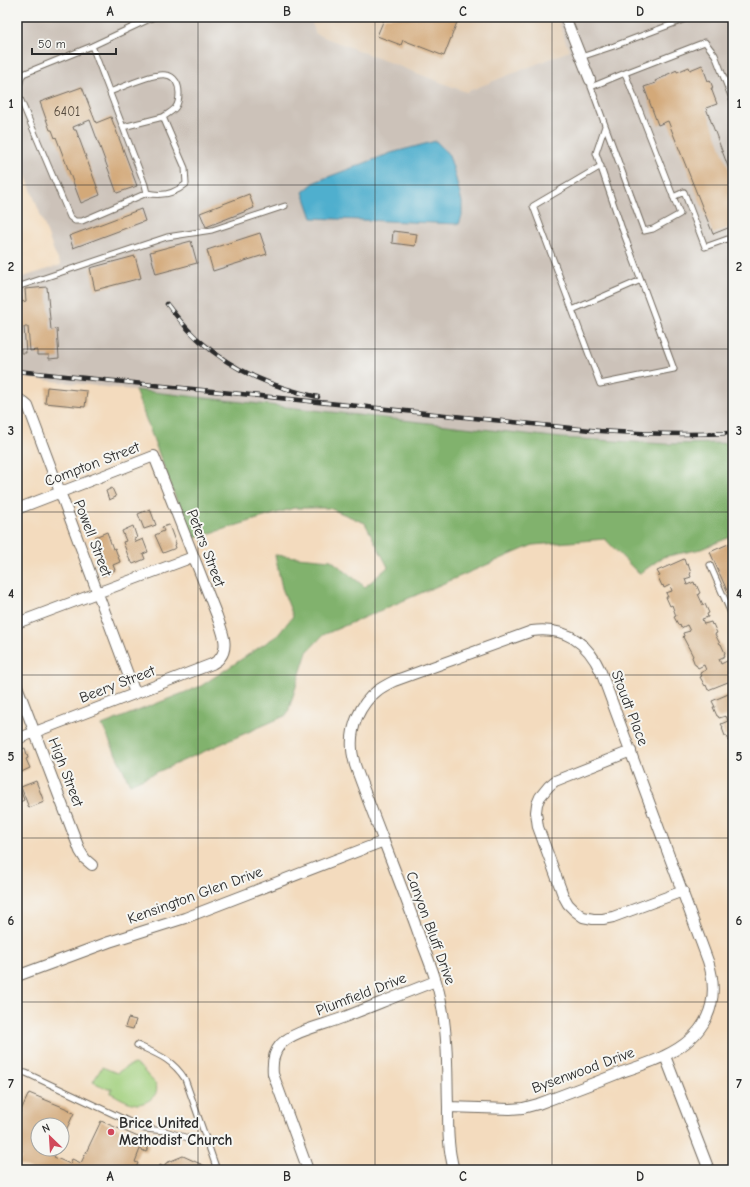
<svg xmlns="http://www.w3.org/2000/svg" width="750" height="1187" viewBox="0 0 750 1187" font-family="'Comic Neue',sans-serif">
<style>
.built{fill:#e2ccb2}
.industrial{fill:#ccc2b9}
.green{fill:#a2d07e;stroke:#667e54}
.forest{fill:#81b26d;stroke:#566e4c}
.water{fill:#4fafce;stroke:#3d6d7c}
.building{fill:#d3a979}
.lines{fill:none;stroke-linecap:round;stroke-linejoin:round}
.lane-casing{stroke:#71695e;stroke-width:7}
.street-casing{stroke:#71695e;stroke-width:12}
.lane{stroke:#fff;stroke-width:5}
.street{stroke:#fff;stroke-width:10}
.rail-casing{stroke:#2b2b2b;stroke-width:4.5}
.rail{stroke:#f6f6f2;stroke-width:3;stroke-dasharray:9;stroke-linecap:butt}
.grid{fill:none;stroke:#2b2b2b;stroke-width:1;stroke-opacity:0.55}
.poi-dot{fill:#d1495b;stroke:#f6f6f2;stroke-width:1.5}
.labels{text-anchor:middle;dominant-baseline:central;stroke-width:4;stroke-linejoin:round;paint-order:stroke}
.number-label{font-size:13px;fill:#554a3e}
.street-label{font-size:15px;fill:#2b2b2b;stroke:#f6f6f2}
.poi-label{font-size:15px;font-weight:bold;fill:#2b2b2b;stroke:#f6f6f2;text-anchor:start}
.neatline{fill:none;stroke:#2b2b2b;stroke-width:1.5}
.grid-label{font-size:13px;text-anchor:middle;font-weight:bold;fill:#2b2b2b}
</style>
<rect width="100%" height="100%" fill="#f6f6f2"/>
<filter id="ink" filterUnits="userSpaceOnUse"><feTurbulence type="fractalNoise" baseFrequency=".025" numOctaves="2"/><feDisplacementMap in="SourceGraphic" scale="8" xChannelSelector="R" yChannelSelector="G"/><feConvolveMatrix kernelMatrix="1 2 1 2 8 2 1 2 1" color-interpolation-filters="sRGB"/></filter>
<filter id="wash" filterUnits="userSpaceOnUse"><feTurbulence type="fractalNoise" baseFrequency=".012" numOctaves="4" result="noise"/><feDisplacementMap in="SourceGraphic" scale="16" xChannelSelector="R" yChannelSelector="G"/><feGaussianBlur stdDeviation="0.9" result="paint"/><feColorMatrix in="noise" values="0 0 0 0 0 0 0 0 0 0 0 0 0 0 0 0 0 1.4 0 .05"/><feComposite in="paint" operator="in"/></filter>
<g filter="url(#wash)">
<rect width="100%" height="100%" fill="#f3dbbe"/>
<path class="built" d="M310,17H557L569,51L466,92L316,34Z"/>
<path class="industrial" d="M17,17H310L316,34L466,92L569,51L557,17H733V443L674,444L562,438L17,377V279L61,265L55,254L17,152Z"/>
<path class="green" d="M134,1064C141,1066 144,1071 148,1076C151,1079 155,1082 156,1085C160,1096 146,1104 137,1104C128,1103 118,1097 111,1093L112,1089H108L93,1082L102,1067L117,1073L126,1067Z"/>
<path class="forest" d="M135,390L562,438L666,444L733,443V536L701,549L663,557L639,574L605,539L533,545L323,635L307,652L287,715L130,784L102,725L201,686L278,635L293,616L282,588L275,555L331,560L365,587L388,567L365,523L329,508H294L191,539Z"/>
<path class="water" d="M436,141L449,155L454,171L462,202V216L459,224L312,218L303,192L315,182L391,153Z"/>
<g id="blocks">
<path class="building" d="M385,17H459L444,56L403,40L401,45L377,36Z
M702,65L708,81L710,80L713,88H711L717,104L706,108L733,180V226L713,234L668,121L658,125L644,87L656,83L655,81L666,76V75L677,70V72L689,67L690,70Z
M82,87L96,123L111,117L137,186L117,193L90,120L73,127L74,130H76L100,195L81,203L56,137L55,138L52,130H50L40,102Z
M249,194L254,208L206,227L200,213Z
M141,209L145,221L73,248L69,236Z
M393,231L417,234L415,246L392,243Z
M260,233L267,254L213,271L207,250Z
M191,241L197,263L156,274L150,252Z
M135,256L141,278L95,290L90,268Z
M47,287L51,330L57,329L59,358L49,359V355H37V350L30,351L28,327H24L26,353H21V349H17V296H21L22,302L26,301L25,289Z
M47,387L87,391L85,407L45,403Z
M112,488L116,497L109,500L106,491Z
M150,509L156,525L144,529L138,514Z
M169,525L176,544L175,545L176,548L163,553L155,535L164,531L162,527Z
M133,526L137,538L134,539L136,542L143,539L148,552L143,554L145,559L133,564L131,561H130L123,542L126,541L122,531Z
M107,532L113,549L115,548L120,562L113,565L115,570L102,576L97,564L100,563L97,556L102,554L95,537Z
M733,542V604L710,552Z
M684,559L686,565L688,564L691,573L690,574L691,577L685,579L687,585L694,582L695,585L696,584L700,593L698,594L703,605L705,604L709,613L707,614L708,617L702,619L704,624L711,622L712,625L713,624L717,633L715,634L720,644H721L725,653L724,654L725,656L719,659L721,664L727,661L729,664H730L733,671V673L732,674L733,680L708,690L706,685L705,686L700,677L702,676L700,673L706,670L704,665L698,668L696,665H695L692,657L693,656L683,637L684,636L683,633L690,631L687,625L681,628L680,625L679,626L674,617L676,616L672,605L670,606L666,597H668L666,593L672,591L670,585L664,588L663,585L662,586L658,577L660,576L657,571Z
M733,692V754L730,747L731,746L727,736H725L722,728L723,727L721,724L728,721L726,716L719,718L718,716H717L713,707H715L712,701Z
M25,748L28,758L26,759L30,768L17,774V751Z
M36,781L44,802L29,808L21,787Z
M20,789L24,800L18,803L17,790Z
M128,1018L136,1020L133,1029L125,1027Z
M29,1093L70,1110L69,1111L74,1113L62,1139V1125H38V1149H58L54,1157L70,1164L72,1159L81,1163L101,1121L145,1140L144,1141L150,1144L146,1152L140,1149L135,1162L138,1163L135,1170H32L18,1164L21,1158L17,1157V1119Z
M183,1156L207,1167L208,1170H158L160,1165L164,1167L166,1163Z"/>
</g>
</g>
<g filter="url(#ink)">
<use href="#blocks" fill-opacity="0" stroke="#71695e" stroke-width="1"/>
<g class="lines">
<g class="lane-casing">
<path id="lane" d="M92,46L145,185L147,193L82,221H75L70,217L19,96C19,87 19,82 23,74L92,46L154,17
M581,57L614,46L691,17
M625,73L705,42L715,55L733,101
M590,80L591,87L644,231L653,229L680,214L625,73L591,87
M110,92C123,87 152,73 166,75C175,76 179,85 179,93C179,108 174,110 163,117
M123,127L163,117L185,168L186,184C174,194 162,197 147,193
M601,166L533,206L600,384L674,369L621,226L596,153L605,126
M673,197L684,192L705,247L733,237
M17,287L167,237L212,230L285,206
M572,310L641,280
M710,565L733,618
M137,1045C157,1054 172,1059 185,1079L208,1144
M17,1072L26,1073L145,1129L165,1131L208,1144L217,1170"/>
</g>
<g class="street-casing">
<path id="street" d="M565,17L590,80
M17,399L22,401L28,406L135,693
M17,509L154,456L217,616C221,629 230,646 220,658C218,661 215,662 212,664L17,739
M17,623L193,557
M17,686L80,851L85,859L92,865
M631,751L555,781L549,786L540,797L537,804L536,812L538,827L563,895L568,904L575,911L583,917L593,919H603L613,917L683,891
M17,976L109,942L185,918L384,841
M665,1056L709,1170
M448,1107L510,1109L523,1108L538,1104C565,1094 592,1084 619,1073C634,1068 650,1063 664,1056C705,1037 722,1004 708,961L601,672C587,641 565,627 532,631L394,681C388,684 382,687 377,691C360,704 350,727 352,749C352,754 354,760 355,765C375,821 399,878 419,935C428,958 438,982 442,1007C448,1040 447,1073 448,1107C448,1129 448,1149 454,1170
M308,1170L273,1074C272,1063 273,1053 280,1045C293,1031 324,1025 342,1018C373,1006 404,993 436,981"/>
</g>
<use href="#lane" class="lane"/>
<use href="#street" class="street"/>
<g class="rail-casing">
<path id="rail" d="M167,304C177,317 187,330 200,341C235,372 272,387 318,397
M17,371L600,431C644,434 688,435 733,433"/>
</g>
<use href="#rail" class="rail"/>
</g>
</g>
<path class="grid" d="M198,17V1170M375,17V1170M552,17V1170M17,185H733M17,349H733M17,512H733M17,675H733M17,838H733M17,1002H733"/>
<circle class="poi-dot" cx="111" cy="1132" r="4"/>
<g class="labels">
<g class="number-label">
<text x="67" y="111">6401</text>
</g>
<g class="street-label">
<text transform="translate(92 464) rotate(-21)">Compton Street</text>
<text transform="translate(93 538) rotate(69)">Powell Street</text>
<text transform="translate(206 548) rotate(69)">Peters Street</text>
<text transform="translate(117 684) rotate(-21)">Beery Street</text>
<text transform="translate(630 708) rotate(69)">Stoudt Place</text>
<text transform="translate(66 772) rotate(69)">High Street</text>
<text transform="translate(195 895) rotate(-20)">Kensington Glen Drive</text>
<text transform="translate(431 928) rotate(70)">Canyon Bluff Drive</text>
<text transform="translate(361 994) rotate(-21)">Plumfield Drive</text>
<text transform="translate(583 1070) rotate(-20)">Bysenwood Drive</text>
</g>
<g class="poi-label">
<text x="119" y="1123">Brice United<tspan x="119" dy="17">Methodist Church</tspan></text>
</g>
</g>
<rect width="750" height="1187" fill="none" stroke="#f6f6f2" stroke-width="44"/>
<g transform="translate(50 1137) rotate(335)"><circle r="19" fill="#f6f6f2" stroke="#a5a5a2"/>
<path d="M0-3L7 15L0 10L-7 15Z" fill="#d1495b"/>
<text y="-6" font-size="11" font-weight="bold" text-anchor="middle" fill="#2b2b2b">N</text>
</g>
<path d="M32 48v6h84v-6" fill="none" stroke="#2b2b2b" stroke-width="2"/>
<text x="38" y="48" font-size="12" fill="#2b2b2b" stroke="#f6f6f2" stroke-width="3" paint-order="stroke">50 m</text>
<rect x="22" y="22" width="706" height="1143" class="neatline"/>
<g class="grid-label">
<text x="110" y="16">A</text>
<text x="287" y="16">B</text>
<text x="463" y="16">C</text>
<text x="640" y="16">D</text>
<text x="11" y="108">1</text>
<text x="739" y="108">1</text>
<text x="11" y="271">2</text>
<text x="739" y="271">2</text>
<text x="11" y="435">3</text>
<text x="739" y="435">3</text>
<text x="11" y="598">4</text>
<text x="739" y="598">4</text>
<text x="11" y="761">5</text>
<text x="739" y="761">5</text>
<text x="11" y="925">6</text>
<text x="739" y="925">6</text>
<text x="11" y="1088">7</text>
<text x="739" y="1088">7</text>
<text x="110" y="1181">A</text>
<text x="287" y="1181">B</text>
<text x="463" y="1181">C</text>
<text x="640" y="1181">D</text>
</g>
</svg>
